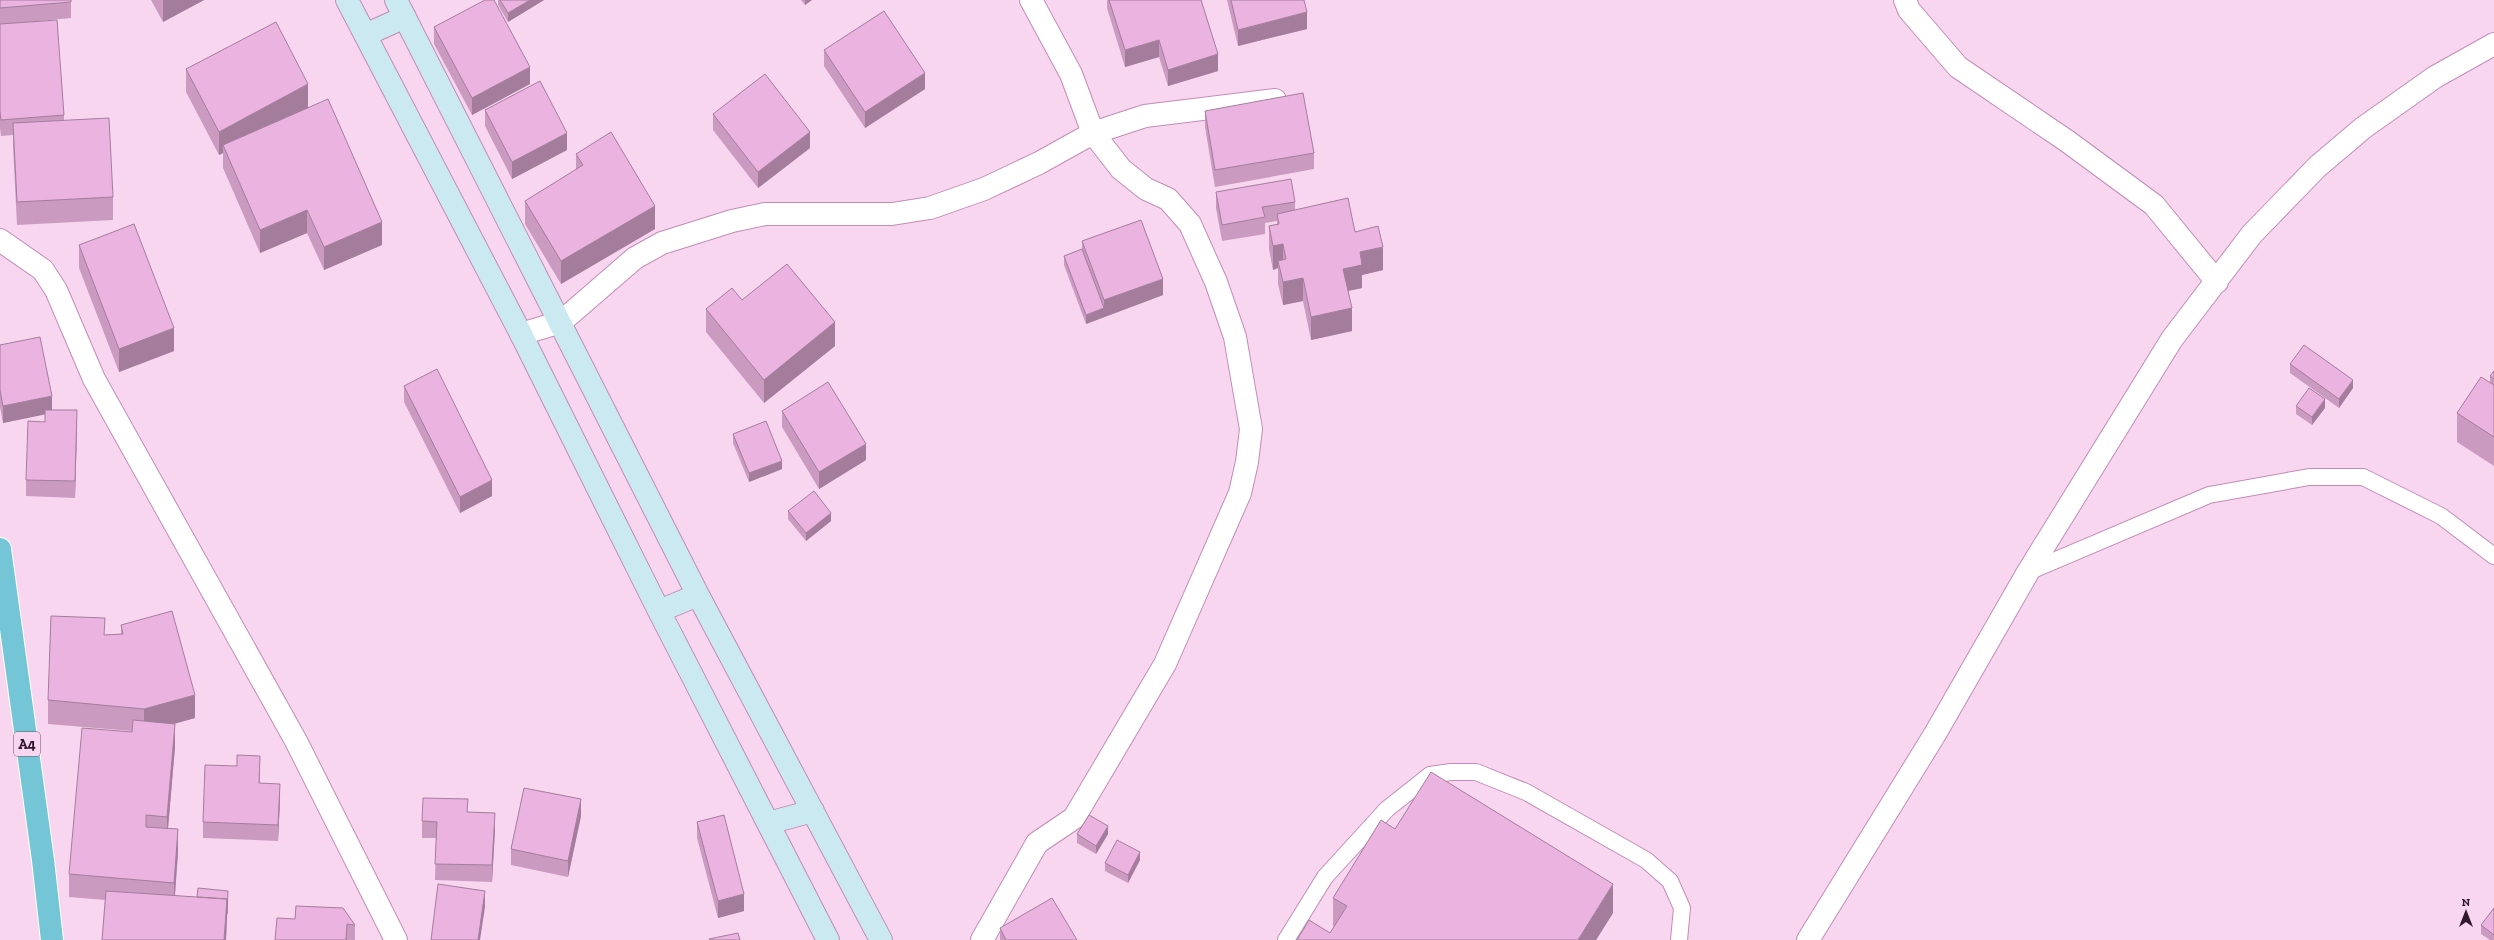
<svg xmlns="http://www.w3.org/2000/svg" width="2494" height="940" viewBox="0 0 2494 940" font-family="'Zilla Slab',serif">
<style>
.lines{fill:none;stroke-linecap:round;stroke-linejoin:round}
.service-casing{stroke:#c28cb7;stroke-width:18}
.minor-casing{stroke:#c28cb7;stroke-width:24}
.secondary-casing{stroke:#c28cb7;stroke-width:24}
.trunk-casing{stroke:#fff;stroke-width:24}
.service{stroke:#fff;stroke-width:16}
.minor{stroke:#fff;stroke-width:22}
.secondary{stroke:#cbe9f0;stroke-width:22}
.trunk{stroke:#74c6d7;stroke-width:22}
.wall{fill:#ca9ac1}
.shaded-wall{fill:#a47d9d}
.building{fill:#ebb3e0;stroke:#a47d9d}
.labels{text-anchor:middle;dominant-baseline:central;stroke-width:3;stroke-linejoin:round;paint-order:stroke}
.shield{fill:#f8d6f0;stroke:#6b5266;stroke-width:1}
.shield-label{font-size:14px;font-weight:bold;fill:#2f1a2b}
</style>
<rect width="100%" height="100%" fill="#f8d6f0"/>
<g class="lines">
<g class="service-casing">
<path id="service" d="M2028,572L2209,495L2309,477H2363L2441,516L2494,556
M1286,940L1325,877L1387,809L1430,775L1451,772H1476L1526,792L1646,860L1670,881L1682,908L1679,940"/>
</g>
<g class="minor-casing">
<path id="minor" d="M1905,0L1909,10L1958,67L2067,141L2154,205L2217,282
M0,240L43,270L56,290L94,379L296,741L396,940
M521,334L561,322L635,258L662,243L732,221L765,214H892L930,208L984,189L1039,163L1093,133L1145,116L1275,100
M982,940L1037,843L1074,818L1165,664L1240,493L1247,462L1251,429L1235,337L1216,282L1190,224L1168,199L1146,189L1121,169L1093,133L1071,74L1031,0
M1808,940L1935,734L2028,572L2172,339L2252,234L2317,167L2363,128L2435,77L2494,44"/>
</g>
<g class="secondary-casing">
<path id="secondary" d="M347,0L521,334L659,611L828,940
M396,0L698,595L881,940
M365,35L405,17
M659,611L698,595
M768,823L813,811"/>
</g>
<g class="trunk-casing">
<path id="trunk" d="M0,549L43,860L52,940"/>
</g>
<use href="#service" class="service"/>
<use href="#minor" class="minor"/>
<use href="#secondary" class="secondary"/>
<use href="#trunk" class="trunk"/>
</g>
<path class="wall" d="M0,0H71V18L39,21L64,115V120L113,197V220L17,225L13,146V135L1,136L0,128Z
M151,0H204L163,22Z
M498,0H544L508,22L498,5Z
M801,0H812L805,5Z
M1107,0H1201L1218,71L1168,86L1159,57L1125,67L1107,8Z
M1227,0H1304L1307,29L1238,46Z
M434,27L530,84L472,115L434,44Z
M824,50L925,89L865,128L824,66Z
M186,69L308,108L382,245L324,270L307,233L260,253L223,168V153L219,155L186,92Z
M485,110L567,150L512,179L485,126Z
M1205,111L1314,153V169L1215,187L1205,127Z
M713,114L810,148L758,188L713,130Z
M576,154L655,229L561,284L525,224V201L576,170Z
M1216,192L1295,202V210L1355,232L1383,270L1362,275V288L1348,291L1352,331L1311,340L1303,301L1283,305L1278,284V268L1273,270L1269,249V226L1277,224V221L1265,223V234L1222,241L1216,208Z
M1082,241L1163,295L1086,324L1064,265V256L1082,249Z
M79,245L174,351L119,372L79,268Z
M742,300L835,346L764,403L706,332V309Z
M0,345L52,410L77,427L75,498L26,496V480L45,422V414L3,423L0,407Z
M2290,364L2353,388L2339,408L2290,373Z
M2494,371V466L2457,442V413L2490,383V376Z
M404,386L492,496L460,513L404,402Z
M2296,406L2325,408L2312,425L2296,414Z
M782,411L866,460L819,489L782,427Z
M733,434L782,469L749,482L733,443Z
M788,511L831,521L806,541L788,519Z
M121,625L195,718L174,724L175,747L168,828L178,852L175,896L228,899L226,940H102L105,900L69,897V874L132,731L48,724V700L105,635L121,634Z
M237,766L260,772V783L280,800L278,841L203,838V822Z
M468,812L495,830L492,882L435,880L436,838H422V821Z
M581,816L568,877L511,865V849Z
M697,822L744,911L718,918L697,838Z
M1395,829L1613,913L1596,940H1297L1330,933L1334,927L1333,926V898Z
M1077,834H1108L1096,854L1077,843Z
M1140,860L1128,883L1105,871V863Z
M296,906L355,925V940H275L295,919Z
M2494,908V940H2490L2481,934V925Z
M1000,928L1077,940H1000Z"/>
<path class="shaded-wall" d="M163,0H204L163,22Z
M530,0H544L508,22V13Z
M805,0H812L805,5Z
M1307,12V29L1238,46V30Z
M1159,40V57L1125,67V50Z
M1218,54V71L1168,86V70Z
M530,67V84L472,115V98Z
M925,73V89L865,128V112Z
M308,84V108L223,145V153L219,155V132Z
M810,132V148L758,188V172Z
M567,133V150L512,179V162Z
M655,206V229L561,284V261Z
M307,210V233L260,253V230Z
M382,222V245L324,270V247Z
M1283,244V267L1278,261V268L1273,270V246Z
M1383,247V270L1362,275V288L1343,292V269L1360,252Z
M1303,278V301L1283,305V282Z
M1163,279V295L1086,324V315L1104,308V300Z
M1352,308V331L1311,340V317Z
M835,322V346L764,403V380Z
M174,328V351L119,372V349Z
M2353,380V388L2339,408V399Z
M52,396V413L3,423V406Z
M2325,399V408L2312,425V417Z
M77,410V427L75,498V481Z
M866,444V460L819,489V472Z
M782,461V469L749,482V473Z
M492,480V496L460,513V497Z
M831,513V521L806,541V533Z
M195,695V718L144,732V709Z
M175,724V747L167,840V817Z
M280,784V800L278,841V825Z
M581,799V816L568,877V861Z
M495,813V830L492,882V865Z
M1108,826V834L1096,854V846Z
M178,829V852L174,906V883Z
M1140,852V860L1128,883V875Z
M1613,884V913L1596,940H1578Z
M228,891L226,940H224L227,899Z
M485,891V907L480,940H478Z
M744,894V911L718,918V901Z
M347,924V940H346Z"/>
<path class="building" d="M0,0H71V2L0,8Z
M485,0H494L530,67L472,98L434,27Z
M500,0H530L508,13Z
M1109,0H1201L1218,54L1168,70L1159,40L1125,50Z
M1231,0H1304L1307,12L1238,30Z
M884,11L925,73L865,112L824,50Z
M57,20L64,115L1,120L0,112V24Z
M276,22L308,84L219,132L186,69Z
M765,74L810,132L758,172L713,114Z
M540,81L567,133L512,162L485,110Z
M1303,93L1314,153L1215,170L1205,111Z
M328,99L382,222L324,247L307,210L260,230L223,145Z
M109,118L113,197L17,202L13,123Z
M611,132L655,206L561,261L525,201L583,165L576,154Z
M1291,179L1295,202L1262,207L1265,217L1222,225L1216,192Z
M1348,198L1355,232L1378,226L1383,247L1360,252L1362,265L1343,269L1352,308L1311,317L1303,278L1283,282L1278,261L1286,259L1283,244L1273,246L1269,226L1279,224L1277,214Z
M1141,220L1163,279L1104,300L1082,241Z
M134,224L174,328L119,349L79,245Z
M1082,249L1104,308L1086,315L1064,256Z
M787,264L835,322L764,380L706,309L732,288L742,300Z
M40,337L52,396L3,406L0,390V345Z
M2304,345L2353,380L2339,399L2290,364Z
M437,369L492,480L460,497L404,386Z
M2494,371V379L2490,376Z
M2481,377L2494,385V437L2457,413Z
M828,382L866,444L819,472L782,411Z
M2309,388L2325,399L2312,417L2296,406Z
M45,410H77L75,481L26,480L28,421L45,422Z
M766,421L782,461L749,473L733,434Z
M814,491L831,513L806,533L788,511Z
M172,611L195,695L144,709L48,700L51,616L105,618L104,635L123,634L121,625Z
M133,720L175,724L167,817L146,815V827L178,829L174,883L69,874L82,728L132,732Z
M237,755L260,756L259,783L280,784L278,825L203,822L205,765L237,766Z
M1431,772L1613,884L1578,940H1297L1309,920L1330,933L1347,906L1333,898L1381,820L1395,829Z
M524,788L581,799L568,861L511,849Z
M423,798L468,799L467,812L495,813L492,865L435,864L437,822L422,821Z
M724,815L744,894L718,901L697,822Z
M1089,815L1108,826L1096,846L1077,834Z
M1117,840L1140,852L1128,875L1105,863Z
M438,884L485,891L478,940H431Z
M198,888L228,891L227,914V899L197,897Z
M106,891L227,899L224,940H102Z
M1052,898L1077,940H1006L1000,928Z
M296,906L343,908L355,925L347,924L346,940H275L277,918L295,919Z
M2494,908V935L2481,925Z
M738,933L740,940H710L709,939Z"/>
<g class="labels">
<rect class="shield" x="14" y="732" width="26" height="24" rx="3"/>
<g class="shield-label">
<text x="27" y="744">A4</text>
</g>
</g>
<g transform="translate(2466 912)" stroke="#f8d6f0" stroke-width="3" paint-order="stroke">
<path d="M0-3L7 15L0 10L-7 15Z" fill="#2f1a2b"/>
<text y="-6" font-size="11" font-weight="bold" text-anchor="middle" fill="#2f1a2b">N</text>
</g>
</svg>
